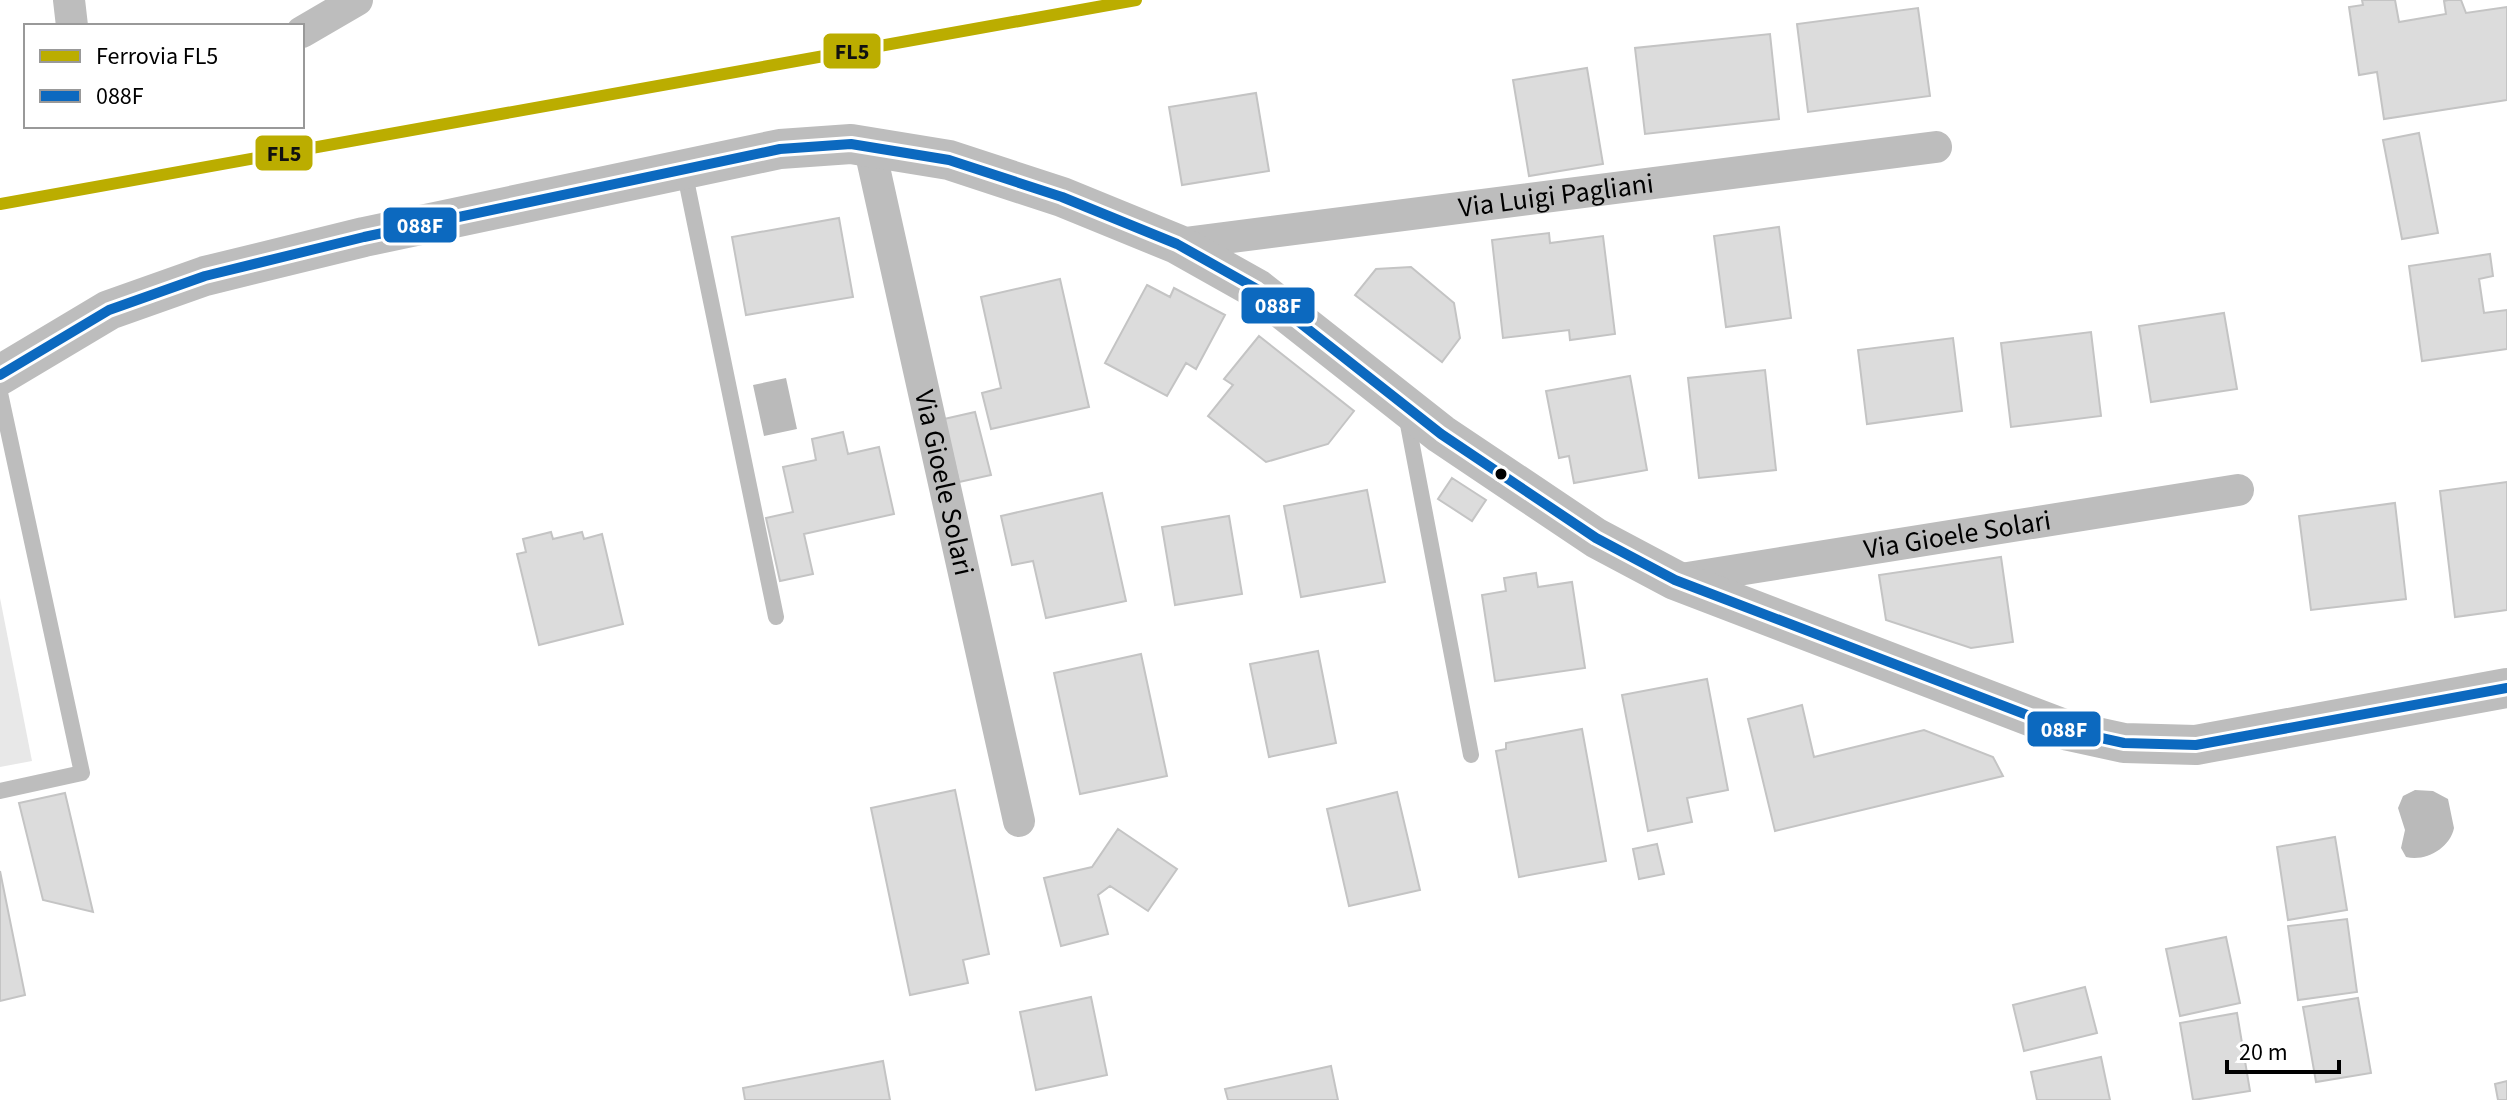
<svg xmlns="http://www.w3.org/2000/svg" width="2507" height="1100" viewBox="0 0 2507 1100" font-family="'Source Sans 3',sans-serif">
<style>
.green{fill:#e8e8e8}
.water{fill:#bababa}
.building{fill:#dcdcdc;stroke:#c4c4c4;stroke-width:2}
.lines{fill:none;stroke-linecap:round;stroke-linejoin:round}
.service{stroke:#bdbdbd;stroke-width:16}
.minor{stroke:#bdbdbd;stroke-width:32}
.tertiary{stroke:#bdbdbd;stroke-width:40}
.bus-1-casing{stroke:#fff;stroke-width:16}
.bus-1{stroke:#0c69bf;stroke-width:10}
.rail-1-casing{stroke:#fff;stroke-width:18}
.rail-1{stroke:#bbad00;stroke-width:12}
.bus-dot{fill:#000;stroke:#fff;stroke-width:3}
.labels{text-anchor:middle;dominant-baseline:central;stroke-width:7;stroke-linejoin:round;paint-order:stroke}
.street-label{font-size:28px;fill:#000;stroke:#fff}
.line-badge{stroke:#fff;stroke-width:3}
.badge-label{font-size:22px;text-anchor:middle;font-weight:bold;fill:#fff}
.pale-badge-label{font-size:22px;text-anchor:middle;font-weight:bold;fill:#111}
</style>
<rect width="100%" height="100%" fill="#fff"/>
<path class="green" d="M0,598L32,761L0,767Z"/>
<path class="water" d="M786,378L797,429L764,436L753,385Z
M2415,790L2433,791L2448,799L2454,828C2450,848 2426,862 2406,857L2401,848L2405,830L2398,808L2403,796Z"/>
<path class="building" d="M2362,0H2395L2399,22L2446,14L2444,1L2448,0H2461L2466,13L2507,7V100L2384,119L2377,72L2359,75L2349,7L2363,5Z
M1918,8L1930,96L1808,112L1797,24Z
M1770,34L1779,119L1645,134L1635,48Z
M1587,68L1603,164L1529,176L1513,80Z
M1256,93L1269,171L1182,185L1169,107Z
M2419,133L2438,233L2402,239L2383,140Z
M839,218L853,297L746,315L732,237Z
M1779,227L1791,318L1726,327L1714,236Z
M1549,233L1550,243L1603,236L1615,334L1570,340L1569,330L1503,338L1492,240Z
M2490,254L2493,276L2479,279L2484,313L2507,310V349L2422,361L2409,266Z
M1411,267L1454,303L1460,338L1442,362L1355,295L1376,269Z
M1060,279L1089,407L991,429L982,393L1001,388L981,297Z
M1147,285L1170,297L1174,288L1225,315L1196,369L1186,363L1167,396L1105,363Z
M2224,313L2237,389L2151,402L2139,326Z
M2091,332L2101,416L2011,427L2001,343Z
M1259,336L1354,411L1328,444L1266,462L1208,416L1233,385L1224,379Z
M1953,338L1962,411L1867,424L1858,350Z
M1765,370L1776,470L1699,478L1688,378Z
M1630,376L1647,470L1574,483L1569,456L1559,458L1546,391Z
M975,412L991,475L959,482L944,419Z
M843,432L848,454L879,447L894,514L804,534L813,574L780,581L766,518L793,512L783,467L816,460L812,439Z
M1452,478L1486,500L1472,521L1438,499Z
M2507,482V610L2455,617L2440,491Z
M1367,490L1385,582L1301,597L1284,506Z
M1102,493L1126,601L1046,618L1033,561L1012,565L1001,516Z
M2395,503L2406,599L2311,610L2299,516Z
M1229,516L1242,594L1175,605L1162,527Z
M551,532L553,539L582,532L584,539L602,534L623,624L539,645L517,554L526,552L523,539Z
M2001,557L2013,642L1971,648L1886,620L1879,575Z
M1536,573L1538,587L1572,582L1585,668L1495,681L1482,595L1506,591L1504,578Z
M1318,651L1336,743L1269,757L1250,664Z
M1141,654L1167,776L1080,794L1054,673Z
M1707,679L1728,790L1687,798L1692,822L1648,831L1622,695Z
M1802,705L1814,757L1924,730L1993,757L2003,776L1775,831L1748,719Z
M1582,729L1606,861L1519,877L1496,751L1506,749V743Z
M955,790L989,954L963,960L968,983L910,995L871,808Z
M1397,792L1420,890L1349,906L1327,809Z
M65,793L93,912L43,900L19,803Z
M1118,829L1177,869L1148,911L1110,886L1098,895L1108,934L1061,946L1044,878L1092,867Z
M2335,837L2347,910L2288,920L2277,847Z
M1657,844L1664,874L1639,879L1633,849Z
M0,871L25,995L0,1001Z
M2347,919L2357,992L2298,1000L2288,926Z
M2226,937L2240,1003L2180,1016L2166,949Z
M2085,987L2097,1033L2024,1051L2013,1005Z
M1091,997L1107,1075L1036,1090L1020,1012Z
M2358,998L2371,1073L2316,1082L2303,1007Z
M2237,1013L2250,1091L2193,1100L2180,1023Z
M2101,1057L2110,1100H2037L2031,1072Z
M883,1061L890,1100H745L743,1088Z
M1331,1066L1338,1100H1228L1225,1089Z
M2507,1081V1100H2498L2495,1084Z"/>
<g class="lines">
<path class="service" d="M684,170L776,617
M0,393L82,773L0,791
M1406,414L1471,755"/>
<g class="minor">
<path d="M69,0L72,26"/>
<path d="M302,32L357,0"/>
<path id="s1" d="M869,145L1019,821"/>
<path id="s2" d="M1177,244L1936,147"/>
<path id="s3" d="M1675,580L2238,490"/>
</g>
<path class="tertiary" d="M0,375L109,310L205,276L364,237L780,149L851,144L949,160L1062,197L1177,244L1257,289L1441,434L1596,538L1675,580L2069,731L2124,743L2196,745L2507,688"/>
<g class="bus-1-casing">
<path id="bus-1" d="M0,375L109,310L205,276L364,237L780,149L851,144L949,160L1062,197L1177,244L1257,289L1441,434L1596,538L1675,580L2069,731L2124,743L2196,745L2507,688"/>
</g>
<use href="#bus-1" class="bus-1"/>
<g class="rail-1-casing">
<path id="rail-1" d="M0,204L1136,0"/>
</g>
<use href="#rail-1" class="rail-1"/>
</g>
<circle class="bus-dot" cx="1501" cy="474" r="7"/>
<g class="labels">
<g class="street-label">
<text stroke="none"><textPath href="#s2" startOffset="382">Via Luigi Pagliani</textPath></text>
<text stroke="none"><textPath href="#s1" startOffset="346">Via Gioele Solari</textPath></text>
<text stroke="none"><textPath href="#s3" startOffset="286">Via Gioele Solari</textPath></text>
</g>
</g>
<g class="line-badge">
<rect x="822" y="32" width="60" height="38" rx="8" fill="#bbad00"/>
<rect x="254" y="134" width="60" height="38" rx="8" fill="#bbad00"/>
<rect x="382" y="206" width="76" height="38" rx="8" fill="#0c69bf"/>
<rect x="1240" y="286" width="76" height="39" rx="8" fill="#0c69bf"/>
<rect x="2026" y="710" width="76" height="38" rx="8" fill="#0c69bf"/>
</g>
<g class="badge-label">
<text x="420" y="233">088F</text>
<text x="1278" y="313">088F</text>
<text x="2064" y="737">088F</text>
</g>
<g class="pale-badge-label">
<text x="852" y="59">FL5</text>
<text x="284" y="161">FL5</text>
</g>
<rect x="24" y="24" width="280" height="104" fill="#ffffff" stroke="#999999" stroke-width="2"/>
<rect x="40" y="50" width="40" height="12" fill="#bbad00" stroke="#999999" stroke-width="2"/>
<text x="96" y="64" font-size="24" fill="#000000">Ferrovia FL5</text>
<rect x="40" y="90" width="40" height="12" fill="#0c69bf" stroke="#999999" stroke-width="2"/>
<text x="96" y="104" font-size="24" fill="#000000">088F</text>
<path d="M2227 1060v12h112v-12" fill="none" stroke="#000000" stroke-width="4"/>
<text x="2239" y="1060" font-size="24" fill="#000000" stroke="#ffffff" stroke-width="6" paint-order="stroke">20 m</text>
</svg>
